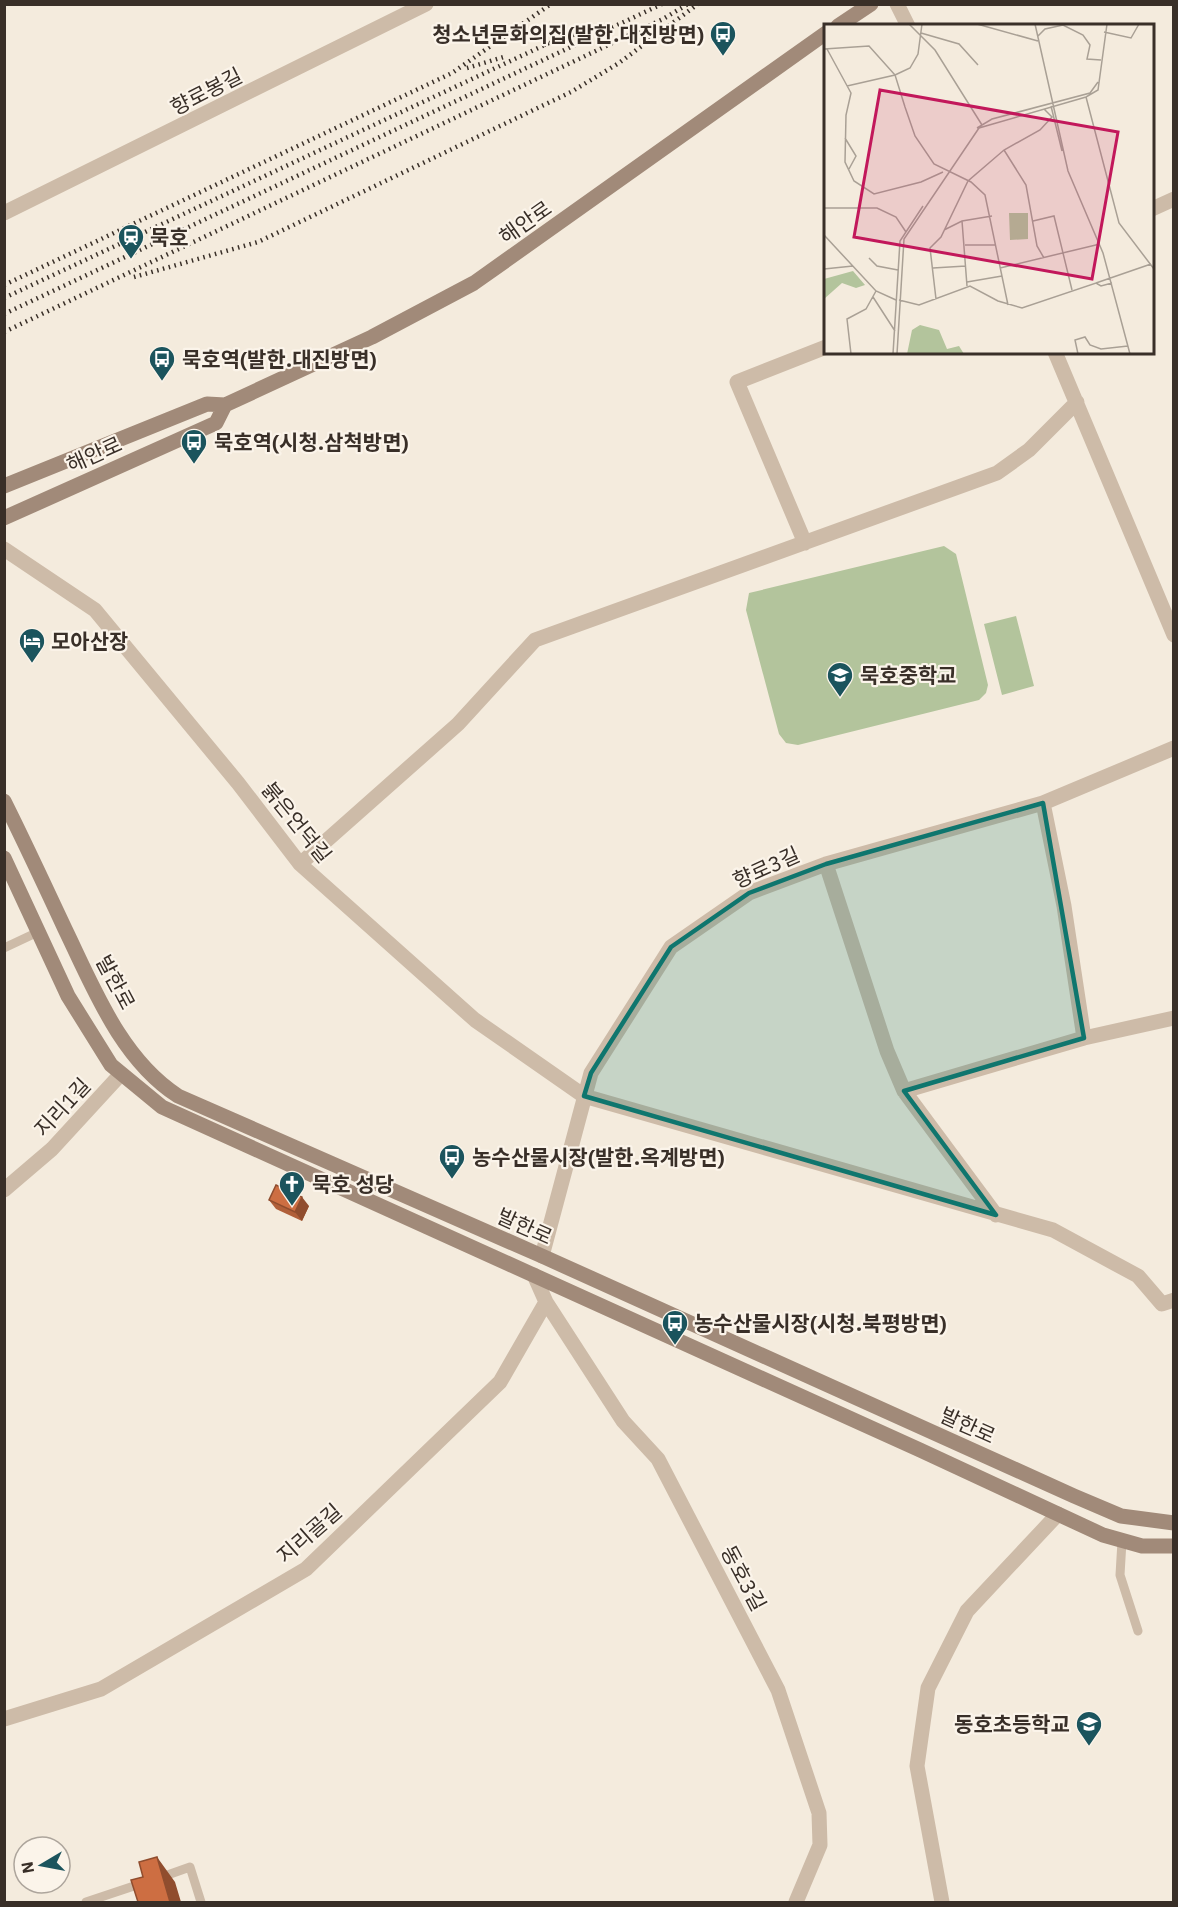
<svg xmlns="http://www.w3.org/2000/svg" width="1178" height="1907" viewBox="0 0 1178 1907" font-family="'IBM Plex Sans','Noto Sans KR',sans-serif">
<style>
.green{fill:#b3c49c}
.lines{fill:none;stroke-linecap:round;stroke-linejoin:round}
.lane{stroke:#cdbba8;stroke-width:9}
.street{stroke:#cdbba8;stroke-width:15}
.secondary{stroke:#a18a79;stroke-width:15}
.rail{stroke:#392f28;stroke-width:4.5;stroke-dasharray:1.5 4.5;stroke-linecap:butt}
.wall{fill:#b05f39}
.shaded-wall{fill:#904d2e}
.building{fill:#cd6e42;stroke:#904d2e;stroke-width:1.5}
.marked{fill:#0f766e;fill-opacity:0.2;stroke:#0f766e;stroke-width:4.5;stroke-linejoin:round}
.labels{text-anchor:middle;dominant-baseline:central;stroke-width:4.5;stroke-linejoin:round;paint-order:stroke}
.poi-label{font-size:21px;font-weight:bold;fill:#392f28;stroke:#fbf4ea;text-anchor:start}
.street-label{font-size:21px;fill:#392f28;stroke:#fbf4ea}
.inset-road{fill:none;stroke:#a9a095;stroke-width:1.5}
.view{fill:#c2185b;fill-opacity:0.15;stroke:#c2185b;stroke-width:3}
.inset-edge{fill:none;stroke:#392f28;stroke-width:3}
</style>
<rect width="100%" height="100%" fill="#f4ebdd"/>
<path class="green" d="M944,546L956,554L988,685L986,693L979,700L798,745L786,743L779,734L746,610L749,593Z
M1016,616L1034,686L1002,695L984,624Z"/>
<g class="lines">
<path class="lane" d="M4,948L38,932
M1122,1541L1120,1575L1138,1631
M159,1878L190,1867L201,1902
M86,1902L143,1883"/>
<path class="street" d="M897,4L908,26
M1152,209L1174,199
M4,213L426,4
M1055,352L1174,635
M805,543L737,382L826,347
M4,549L95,610L238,783L300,864L475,1020L584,1096L1053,1230L1138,1276L1162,1304L1174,1300
M1043,803L1064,906L1084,1038
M300,864L458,724L535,640L997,473L1029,450L1077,402
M826,864L887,1051L904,1091L996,1215
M904,1091L1084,1038L1174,1018
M4,1190L52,1149L120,1075
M542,1256L591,1073L671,947L749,893L826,864L1043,803L1174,748
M546,1302L623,1421L658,1459L778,1690L819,1813L820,1845L796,1902
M4,1719L101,1689L306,1569L500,1382L546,1302L534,1275
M942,1902L917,1766L928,1688L967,1611L1058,1514"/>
<path class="secondary" d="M838,26L871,4
M4,486L207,404L225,405L372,337L474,283L826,33
M4,518L216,423L225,405
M4,801C25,843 45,886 65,929C94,989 121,1059 178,1096L542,1256L1074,1496L1121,1516L1174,1523
M4,858L68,996L111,1065L162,1107L920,1450L1103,1535L1142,1546H1174"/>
<path class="rail" d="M544,45L601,25
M467,68L507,56
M134,277L258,242L571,92L619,63L698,4
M4,285L452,73L551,4
M4,298L551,42
M4,314L662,4
M4,332L663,19L688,4"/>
</g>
<path class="wall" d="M269,1200L309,1206L302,1221L276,1209Z"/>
<path class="shaded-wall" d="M302,1197L309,1206L302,1221L295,1212Z
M157,1857L175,1882L181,1902H170Z"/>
<path class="building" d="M276,1185L302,1197L295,1212L269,1200Z
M157,1857L170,1902H138L131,1880L143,1877L139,1862Z"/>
<path class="marked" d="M1043,803L1084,1038L904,1091L996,1215L584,1096L591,1073L671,947L749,893L826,864Z"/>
<defs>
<g id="bus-pin" transform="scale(1.35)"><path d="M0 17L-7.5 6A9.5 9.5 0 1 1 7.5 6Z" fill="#1b545d" stroke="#fbf4ea"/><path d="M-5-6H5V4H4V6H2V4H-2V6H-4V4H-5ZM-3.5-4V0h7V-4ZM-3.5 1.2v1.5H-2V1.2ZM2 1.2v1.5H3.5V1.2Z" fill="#fff"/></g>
<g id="station-pin" transform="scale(1.35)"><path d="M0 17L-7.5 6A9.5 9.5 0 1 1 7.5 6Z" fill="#1b545d" stroke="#fbf4ea"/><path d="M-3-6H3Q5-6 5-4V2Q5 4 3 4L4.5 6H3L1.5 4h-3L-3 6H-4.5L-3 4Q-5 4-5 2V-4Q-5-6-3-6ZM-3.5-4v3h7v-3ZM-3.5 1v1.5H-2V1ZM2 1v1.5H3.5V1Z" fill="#fff"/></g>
<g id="hotel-pin" transform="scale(1.35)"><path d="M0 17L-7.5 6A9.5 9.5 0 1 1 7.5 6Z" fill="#1b545d" stroke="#fbf4ea"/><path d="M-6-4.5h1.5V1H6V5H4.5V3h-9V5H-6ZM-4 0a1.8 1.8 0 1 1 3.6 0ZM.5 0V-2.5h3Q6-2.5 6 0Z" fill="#fff"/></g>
<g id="school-pin" transform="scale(1.35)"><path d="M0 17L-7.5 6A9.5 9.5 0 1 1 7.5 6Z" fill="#1b545d" stroke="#fbf4ea"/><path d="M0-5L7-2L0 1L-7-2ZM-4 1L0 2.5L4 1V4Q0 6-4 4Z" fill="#fff"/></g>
<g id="church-pin" transform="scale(1.35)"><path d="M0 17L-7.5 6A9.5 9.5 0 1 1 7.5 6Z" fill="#1b545d" stroke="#fbf4ea"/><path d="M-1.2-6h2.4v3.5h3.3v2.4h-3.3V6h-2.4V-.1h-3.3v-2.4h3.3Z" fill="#fff"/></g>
</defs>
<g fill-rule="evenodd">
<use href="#bus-pin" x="723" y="34"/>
<use href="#station-pin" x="131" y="237"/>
<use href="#bus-pin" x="162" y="359"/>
<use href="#bus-pin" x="194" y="442"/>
<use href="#hotel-pin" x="32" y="641"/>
<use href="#school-pin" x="840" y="675"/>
<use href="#bus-pin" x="452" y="1157"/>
<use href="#church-pin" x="292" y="1184"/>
<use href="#bus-pin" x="675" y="1323"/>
<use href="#school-pin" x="1089" y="1724"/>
</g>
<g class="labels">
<g class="poi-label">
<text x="704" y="34" text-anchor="end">청소년문화의집(발한.대진방면)</text>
<text x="150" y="237">묵호</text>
<text x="182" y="359">묵호역(발한.대진방면)</text>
<text x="214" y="442">묵호역(시청.삼척방면)</text>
<text x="51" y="641">모아산장</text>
<text x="860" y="675">묵호중학교</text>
<text x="472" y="1157">농수산물시장(발한.옥계방면)</text>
<text x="312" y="1184">묵호 성당</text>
<text x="694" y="1323">농수산물시장(시청.북평방면)</text>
<text x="1070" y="1724" text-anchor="end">동호초등학교</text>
</g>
<g class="street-label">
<text transform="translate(206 91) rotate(-27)">향로봉길</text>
<text transform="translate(525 222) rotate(-35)">해안로</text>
<text transform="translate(94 454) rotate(-24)">해안로</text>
<text transform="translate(297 822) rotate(51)">붉은언덕길</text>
<text transform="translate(766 867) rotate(-24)">향로3길</text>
<text transform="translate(116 982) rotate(62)">발한로</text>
<text transform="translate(62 1107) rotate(-47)">지리1길</text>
<text transform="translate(525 1226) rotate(24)">발한로</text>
<text transform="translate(968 1425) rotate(24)">발한로</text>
<text transform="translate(309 1533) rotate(-41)">지리골길</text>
<text transform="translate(744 1578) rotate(62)">동호3길</text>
</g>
</g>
<g transform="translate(824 24)">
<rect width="330" height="330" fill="#f4ebdd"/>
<path d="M185,189H204V215L186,216ZM29,247L41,261L32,264L18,259L0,275V255ZM96,301L115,306L123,325L135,322L140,330H83L88,306Z" fill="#b3c49c"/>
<path class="inset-road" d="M85,0L111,26L158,101M98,0L94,30L86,44L71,51L81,83L91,112L110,140L147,158L161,171L184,281M153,0L214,17M211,0L244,147L279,229L306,330M280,8L307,14L315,0M97,9L135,20L154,41M214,12L221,5L239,1L259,11L266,21L263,35L277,36M0,25L45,22L71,51L23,62M3,25L27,69L22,91L21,138L30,157L50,170L97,158L119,148M262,73L295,199L330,245M227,82L238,127M153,104L168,95L266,69L274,58M21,114L32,132L25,145M180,126L202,161L213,222L220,234M0,184H53L72,193L82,208M138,197L143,262M209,197L230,192L248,266M120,206L138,197L168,192M0,211L52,267L72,276M141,221H171M45,234L53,242L74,246M109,244L142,242M176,244L276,220M0,245L29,242M143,258L178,252M272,259L327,240M49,273L71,307M112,275L106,224L117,213L144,157L180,126L216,106L228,93L220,85M75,276L95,281L146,262L174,277L198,284L272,259L277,262L288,259M27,330L23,295L42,285L52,267M69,330L76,217L99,182M73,330L80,215L155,104L262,73L274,66L283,0M254,330L251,316L261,313L266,321L277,325L304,322"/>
<path class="view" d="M56,66L294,108L268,255L30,213Z"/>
<rect width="330" height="330" class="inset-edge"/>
</g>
<rect width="1178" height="1907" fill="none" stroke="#392f28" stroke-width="12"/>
<g transform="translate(42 1865) rotate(260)"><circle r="28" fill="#fbf4ea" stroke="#ada59c" stroke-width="1.5"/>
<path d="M0-4.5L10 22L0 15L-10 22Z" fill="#1b545d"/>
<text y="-9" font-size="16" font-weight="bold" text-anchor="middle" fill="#392f28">N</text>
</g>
</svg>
